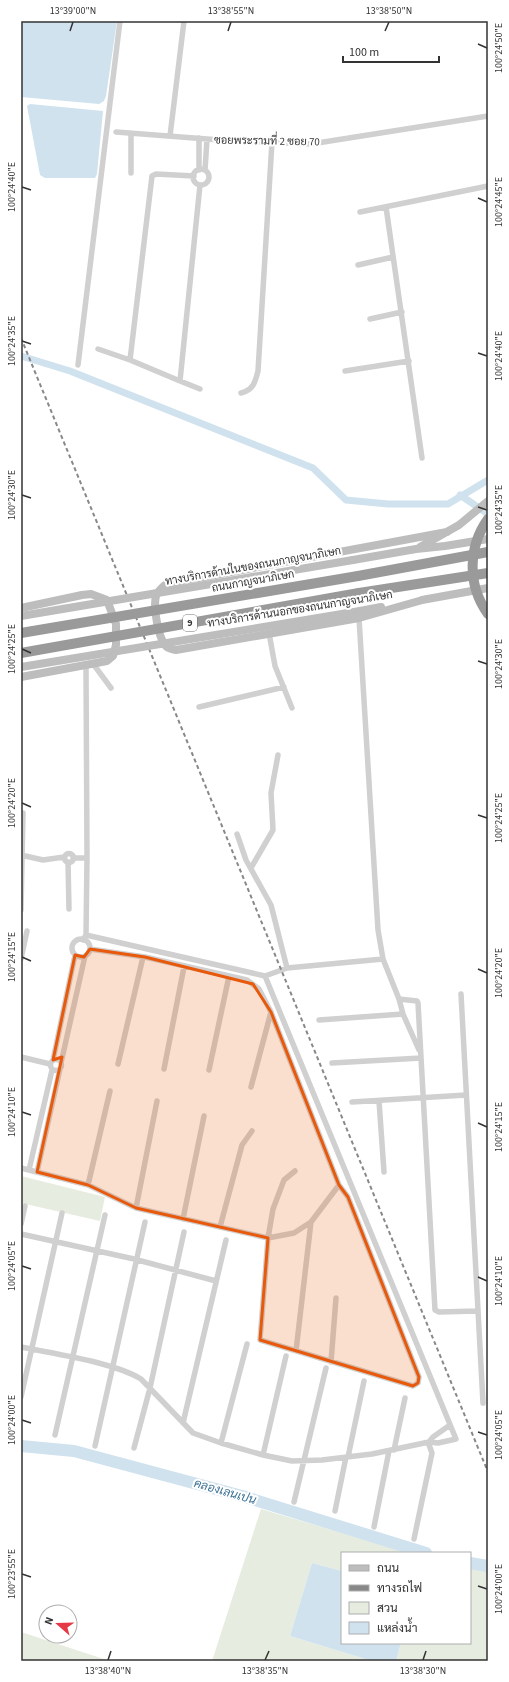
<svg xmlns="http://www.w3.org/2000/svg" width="509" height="1682" viewBox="0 0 509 1682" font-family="'Source Sans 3',Sarabun,sans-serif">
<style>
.green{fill:#e6ecdf}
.water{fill:#cfe2ee}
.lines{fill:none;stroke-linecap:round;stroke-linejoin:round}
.canal{stroke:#cfe2ee;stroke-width:7}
.river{stroke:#cfe2ee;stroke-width:12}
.street{stroke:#d0d0d0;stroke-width:5.5}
.secondary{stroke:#bdbdbd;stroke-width:8}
.highway{stroke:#9a9a9a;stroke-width:10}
.rail{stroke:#888;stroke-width:2;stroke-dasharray:4 3;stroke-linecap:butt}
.secondary-bridge{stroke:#bdbdbd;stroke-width:8}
.highway-bridge{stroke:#9a9a9a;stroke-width:10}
.marked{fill:#e8590c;fill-opacity:0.2;stroke:#e8590c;stroke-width:3;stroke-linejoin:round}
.ticks{fill:none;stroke:#333;stroke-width:1.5}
.labels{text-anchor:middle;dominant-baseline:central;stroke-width:4;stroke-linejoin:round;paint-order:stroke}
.shield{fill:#fff;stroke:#707070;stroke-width:1}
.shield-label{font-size:10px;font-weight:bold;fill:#333}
.street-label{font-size:11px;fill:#333;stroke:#fff}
.water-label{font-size:12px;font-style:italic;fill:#3f7597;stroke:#fff}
.neatline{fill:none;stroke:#333;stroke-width:1.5}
.ticks-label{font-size:10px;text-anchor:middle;fill:#333}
</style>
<rect width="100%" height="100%" fill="#fff"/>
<path class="green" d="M21,1176L105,1197L100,1221L21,1203Z
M261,1509L409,1553H342V1571L312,1563L290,1636L372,1661H212Z
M470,1568L488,1570V1661H396L401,1643H470Z
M21,1632L110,1661H21Z"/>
<path class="water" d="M21,21H117L106,96L104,101L99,104L21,97Z
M30,104L103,111L97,174L95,178H45L40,175L27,106Z
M312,1563L342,1571V1643H401L396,1661H372L290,1636Z"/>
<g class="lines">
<path class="canal" d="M21,356L70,371L313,468L346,500L388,504H448L488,480
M460,495L488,514"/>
<path class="river" d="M21,1446L74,1451L242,1496L426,1553
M470,1563L488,1566"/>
<path class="street" d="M116,132L233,141L311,144L488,116
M170,136L184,21
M193 177a8 8 0 1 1 16 0a8 8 0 1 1-16 0Z
M199,170V138
M205,170L207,139
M131,173V134
M194,176L156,174L152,176L130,360L180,381L200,185
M386,207L422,458
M360,212L488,186
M358,265L393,257
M370,319L402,312
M98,349L130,360
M78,365L120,21
M345,371L409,361
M180,381L200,389
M241,393C253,390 255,383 258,371L272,142
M269,633L275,666L292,708
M94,665L111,688
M199,707L284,687
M237,834L246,860L271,905L287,968
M64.5 858a4.5 4.5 0 1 1 9 0a4.5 4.5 0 1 1-9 0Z
M21,855L43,860L64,857
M73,858H87
M68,862L69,909
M251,868L273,830L271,793L278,755
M21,910L23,813
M72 948a9 9 0 1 1 18 0a9 9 0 1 1-18 0Z
M83,940L86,935L87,858L86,666
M90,949L145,957L247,980L259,989L271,1012L339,1185L348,1197L419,1377L418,1383L413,1386L260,1340L268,1238L273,1209L284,1180L295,1171
M21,959L27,931
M383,959L399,999L403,1014L419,1050
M265,976L287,968L383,959L378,930L359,618
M461,994L483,1403
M399,999L417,1001L418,1003L435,1310L439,1312L477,1311
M319,1020L403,1014
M21,1057L50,1064
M50.5 1065a5.5 5.5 0 1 1 11 0a5.5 5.5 0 1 1-11 0Z
M53,1060L75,955
M61,1063L85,956
M332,1063L421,1058
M118,1064L143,957
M164,1069L184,967
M209,1070L229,976
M251,1087L271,1012
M379,1101L384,1172
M352,1102L466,1095
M21,1168L88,1185L136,1208L268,1238L294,1233L311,1222L339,1185
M29,1170L52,1070
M37,1172L60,1069
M88,1185L110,1091
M136,1208L157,1101
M183,1219L204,1116
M21,1224L25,1206
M220,1227L242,1145L252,1131
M21,1234L134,1259L216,1281
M21,1347C54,1354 113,1362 141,1379L193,1433L221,1443L263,1455L292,1461L322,1460L372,1454L429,1442L438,1443L456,1439L265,976L86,935
M296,1351L311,1222
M331,1362L336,1298
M21,1397L62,1213
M183,1423L226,1240
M55,1435L105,1215
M429,1442L433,1437L450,1425
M221,1443L247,1344
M95,1446L145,1222
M134,1448L150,1388L184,1232
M394,1450L405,1398
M263,1455L286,1356
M348,1457L364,1381
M294,1502L326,1368
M335,1511L346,1457
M374,1527L389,1451
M414,1539L432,1453L428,1442"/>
<path class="secondary" d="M420,547L459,525L488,501
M353,560L416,549L445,546L488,539
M426,599L359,618L176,650C172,649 168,649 165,645C158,636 153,607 156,596C158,591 161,588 166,584L447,532
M422,600L488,588
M21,608L82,595L91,594L107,600L116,624V645L113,656L107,661L21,677
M360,611L381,607"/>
<path class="highway" d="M358,576L488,552
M359,593L488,573"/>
<path class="rail" d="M21,338L488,1472"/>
<path class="secondary-bridge" d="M21,616L353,560
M21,667L360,611"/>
<path class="highway-bridge" d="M488,519C468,547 467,585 488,614
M21,633L358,576
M21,653L359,593"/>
</g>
<path class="marked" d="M90,949L145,957L253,984L271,1012L339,1185L348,1197L419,1377L418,1383L413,1386L260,1340L268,1238L136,1208L88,1185L37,1172L62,1057L53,1060L75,955L84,957Z"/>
<path class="ticks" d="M70,31L73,22M228,31L231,22M385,31L389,22M478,44L487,48M22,187L31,190M478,198L487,202M22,341L31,344M478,353L487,356M22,495L31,498M478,507L487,510M22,649L31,653M478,661L487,664M22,803L31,807M478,815L487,818M22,957L31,961M478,969L487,973M22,1112L31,1115M478,1123L487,1127M22,1266L31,1269M478,1277L487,1281M22,1420L31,1423M478,1432L487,1435M22,1574L31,1577M478,1586L487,1589M108,1660L111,1651M265,1660L269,1651M423,1660L426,1651"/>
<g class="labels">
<rect class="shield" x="183" y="615" width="14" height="16" rx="3"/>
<g class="shield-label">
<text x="190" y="623">9</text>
</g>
<g class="street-label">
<text transform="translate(267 141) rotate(1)">ซอยพระรามที่ 2 ซอย 70</text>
<text transform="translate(253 566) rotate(-10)">ทางบริการด้านในของถนนกาญจนาภิเษก</text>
<text transform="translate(253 581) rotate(-10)">ถนนกาญจนาภิเษก</text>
<text transform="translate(300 609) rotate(-9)">ทางบริการด้านนอกของถนนกาญจนาภิเษก</text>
</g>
<g class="water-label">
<text transform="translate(225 1492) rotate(16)">คลองเลนเปน</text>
</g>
</g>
<rect width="509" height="1682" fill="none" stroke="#ffffff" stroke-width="44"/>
<rect x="341" y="1552" width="130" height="92" fill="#ffffff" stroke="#adadad"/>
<rect x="349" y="1565" width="20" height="6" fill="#bdbdbd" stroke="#adadad"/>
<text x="377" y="1572" font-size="12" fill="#333333">ถนน</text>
<rect x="349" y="1585" width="20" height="6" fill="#888888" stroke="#adadad"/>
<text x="377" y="1592" font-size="12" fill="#333333">ทางรถไฟ</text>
<rect x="349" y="1602" width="20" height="12" fill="#e6ecdf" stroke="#adadad"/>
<text x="377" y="1612" font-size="12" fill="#333333">สวน</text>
<rect x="349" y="1622" width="20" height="12" fill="#cfe2ee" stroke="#adadad"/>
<text x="377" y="1632" font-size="12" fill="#333333">แหล่งน้ำ</text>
<g transform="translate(58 1624) rotate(290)"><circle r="19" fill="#ffffff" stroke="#adadad"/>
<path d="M0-3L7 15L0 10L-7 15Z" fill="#e63946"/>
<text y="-6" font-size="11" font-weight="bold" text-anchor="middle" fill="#333333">N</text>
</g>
<path d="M343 56v6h96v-6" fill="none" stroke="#333333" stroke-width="2"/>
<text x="349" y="56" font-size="12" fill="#333333" stroke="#ffffff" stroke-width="3" paint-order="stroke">100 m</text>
<rect x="22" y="22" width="465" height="1638" class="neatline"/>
<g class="ticks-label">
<text x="73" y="14">13°39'00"N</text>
<text x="231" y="14">13°38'55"N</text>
<text x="389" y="14">13°38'50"N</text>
<text transform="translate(498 48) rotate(-90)" y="4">100°24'50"E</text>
<text transform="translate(11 187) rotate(-90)" y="4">100°24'40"E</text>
<text transform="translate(498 202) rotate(-90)" y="4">100°24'45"E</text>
<text transform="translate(11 341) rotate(-90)" y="4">100°24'35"E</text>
<text transform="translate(498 356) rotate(-90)" y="4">100°24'40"E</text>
<text transform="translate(11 495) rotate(-90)" y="4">100°24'30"E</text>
<text transform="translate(498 510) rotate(-90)" y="4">100°24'35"E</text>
<text transform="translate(11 649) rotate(-90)" y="4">100°24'25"E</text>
<text transform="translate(498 664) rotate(-90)" y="4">100°24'30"E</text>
<text transform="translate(11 803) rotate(-90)" y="4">100°24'20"E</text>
<text transform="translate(498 818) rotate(-90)" y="4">100°24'25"E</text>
<text transform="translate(11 957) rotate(-90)" y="4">100°24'15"E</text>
<text transform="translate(498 973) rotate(-90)" y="4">100°24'20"E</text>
<text transform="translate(11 1112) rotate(-90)" y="4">100°24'10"E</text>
<text transform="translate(498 1127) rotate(-90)" y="4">100°24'15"E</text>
<text transform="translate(11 1266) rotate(-90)" y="4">100°24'05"E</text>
<text transform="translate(498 1281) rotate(-90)" y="4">100°24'10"E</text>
<text transform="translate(11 1420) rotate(-90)" y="4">100°24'00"E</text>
<text transform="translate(498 1435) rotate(-90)" y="4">100°24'05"E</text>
<text transform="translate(11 1574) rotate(-90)" y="4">100°23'55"E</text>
<text transform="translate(498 1589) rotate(-90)" y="4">100°24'00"E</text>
<text x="108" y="1674">13°38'40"N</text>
<text x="265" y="1674">13°38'35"N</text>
<text x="423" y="1674">13°38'30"N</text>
</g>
</svg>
